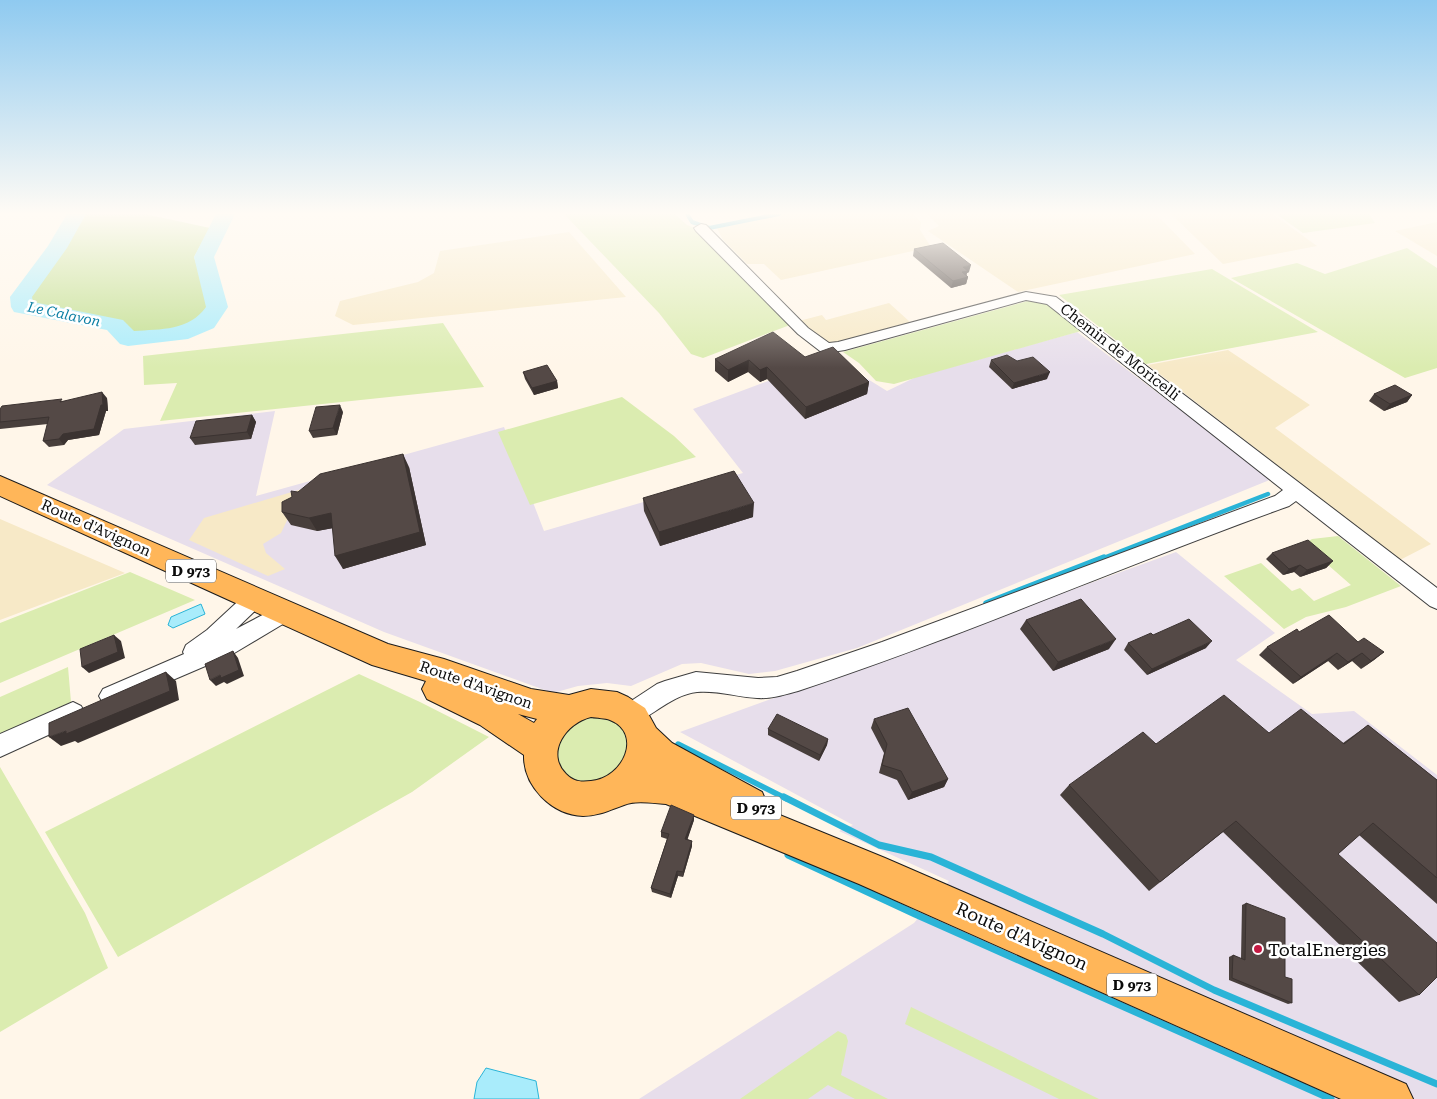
<svg xmlns="http://www.w3.org/2000/svg" width="1437" height="1099" viewBox="0 0 1437 1099" font-family="'Roboto Serif',serif">
<style>
.industrial{fill:#e7deeb}
.farmland{fill:#f7e9c7}
.green{fill:#dbecb0}
.forest{fill:#c1de8e}
.water{fill:#a9ecfb;stroke:#2ab4d7}
.lines{fill:none;stroke-linecap:round;stroke-linejoin:round}
.stream-far3{stroke:#2ab4d7;stroke-width:4}
.stream-far2{stroke:#2ab4d7;stroke-width:4.5}
.stream-far1{stroke:#2ab4d7;stroke-width:5.5}
.stream{stroke:#2ab4d7;stroke-width:7}
.river{fill:#a9ecfb;fill-rule:evenodd}
.minor-casing{stroke:#3e3e3e;stroke-width:2}
.primary-casing{stroke:#1c1c1c;stroke-width:2}
.minor{fill:#fff;fill-rule:evenodd}
.primary{fill:#ffb659;fill-rule:evenodd}
.wall{fill:#483f3c}
.shaded-wall{fill:#3b3331}
.building{fill:#544946;stroke:#3b3331}
.poi-dot{fill:#c41a43;stroke:#fff;stroke-width:2}
.labels{text-anchor:middle;dominant-baseline:central;stroke-width:5;stroke-linejoin:round;paint-order:stroke}
.far-water-label{font-size:14px;font-style:italic;fill:#0c7fa4;stroke:#fff}
.shield{fill:#fff;stroke:#545454;stroke-width:1}
.shield-label{font-size:14px;font-weight:bold;fill:#0b0b0b}
.street-label{font-size:15px;fill:#0b0b0b;stroke:#fff}
.near-street-label{font-size:18px;fill:#0b0b0b;stroke:#fff}
.near-poi-label{font-size:18px;fill:#0b0b0b;stroke:#fff;text-anchor:start}
</style>
<rect width="100%" height="100%" fill="#fff6e9"/>
<path class="industrial" d="M1077,332L1272,479L857,648L775,671L749,674L701,663L682,664L631,686L607,683L578,686L553,693L384,632L47,485L124,429L275,411L256,496L504,427L544,531L743,473L693,409L832,357L887,391L916,377Z
M1176,552L1275,633L1236,660L1312,714L1354,711L1437,775V1099H639L914,923L949,881L839,831L853,825L680,732Z"/>
<path class="farmland" d="M786,214H913L921,222L920,230L931,247L781,280L764,264H747L723,240L717,228Z
M927,214H1156L1195,254L1018,292L928,231L939,226Z
M1171,214H1273L1317,246L1223,264Z
M1437,222V256L1395,231Z
M569,232L626,297L353,325L335,316L340,301L418,282L434,273L440,251Z
M889,303L910,322L907,326L841,344L828,343L819,339L799,321L822,315L826,320Z
M1228,350L1310,405L1275,428L1431,544L1400,560L1148,365Z
M302,489L281,533L263,544L266,553L285,569L268,576L189,540L204,518Z
M0,519L125,573L0,620Z"/>
<path class="green" d="M564,214H675L687,225L697,229L790,325L703,358L691,354L659,313Z
M1276,214H1369L1375,223L1303,233Z
M1407,248L1437,268V368L1405,378L1231,278L1297,263L1325,274Z
M1212,269L1318,332L1146,364L1059,295Z
M1028,301L1047,304L1081,331L894,384L876,381L859,363L843,352Z
M443,323L484,387L160,421L177,383L144,385L143,356Z
M622,397L674,436L696,457L530,505L498,432Z
M1338,536L1401,586L1346,607L1306,617L1284,629L1224,576L1261,563L1292,591L1300,588L1314,601L1351,585L1304,544L1312,539Z
M130,572L195,600L0,683V623Z
M68,667L71,702L0,734V697Z
M359,674L420,702L489,737L412,792L118,957L45,832Z
M601,715L622,725L631,746L618,775L577,786L554,766V743L577,719Z
M0,767L85,913L108,968L0,1032Z
M911,1007L1099,1099H1059L905,1024Z
M838,1031L846,1035L848,1041L841,1075L888,1099H855L828,1085L808,1099H740Z"/>
<path class="forest" d="M84,214H145L210,228L194,257L211,308L201,321L178,330L134,335L122,321L33,303L28,296L67,245Z"/>
<path class="water" d="M201,604L205,614L173,628L168,625L171,617Z
M486,1068L536,1081L539,1099H474L477,1082Z"/>
<g class="lines">
<path class="stream-far3" d="M687,214L692,222L709,228L779,214"/>
<path class="stream-far2" d="M1101,559L1268,494"/>
<path class="stream-far1" d="M986,603L1104,557
M678,744L787,799"/>
<path class="stream" d="M784,797L879,845L931,857L1103,934L1214,990L1437,1084
M788,855L915,914L1331,1099"/>
<path class="river" d="M67,214H86L67,248L32,297L33,302L123,320L134,331C161,329 189,331 206,307L194,257L216,214H235L214,257L228,307L214,328L188,339L128,346L120,344L107,330L14,312L11,307L10,297L48,246Z"/>
<g class="minor-casing">
<path id="minor" d="M701,224L706,225L808,328L829,343L838,342L1026,292L1056,297L1437,588V609L1430,606L1296,501L1289,506C1124,565 964,636 798,691C784,695 771,699 757,698C737,697 717,690 697,692C671,695 654,716 630,725L622,721L618,714L622,707L657,684L665,681L696,672L758,678L777,677L797,671L882,642L1275,496L1283,490L1047,304L1026,300L845,350L826,353L820,351L798,334L696,231L694,228Z
M254,591L261,593L265,599L261,605L236,629L285,603L293,606L296,612L293,618L231,655L119,703L111,706L103,703L99,696L103,689L184,654L183,652L186,645L207,630L247,593Z
M73,702L81,706L85,713L81,720L0,757V734Z"/>
</g>
<g class="primary-casing">
<path id="primary" d="M0,476L388,644L444,659L531,689L569,695L591,689L617,692L628,697L645,708L656,728L672,743L762,792L767,804L765,809L885,858L1406,1084L1413,1099H1341L859,884L666,804C652,803 636,800 624,805C610,810 598,816 583,816C552,815 523,786 524,755L480,725L427,699L422,689L426,681L372,665L0,496ZM518,714L537,719L534,723ZM591,717C597,718 605,718 610,720C643,733 624,778 591,781C581,782 574,782 566,774C545,753 566,723 591,717Z"/>
</g>
<use href="#minor" class="minor"/>
<use href="#primary" class="primary"/>
</g>
<path class="wall" d="M914,249L969,272L967,273L966,275L968,277L966,284L951,288L913,256Z
M805,357L869,382L867,394L805,419L767,379L760,382L748,372L728,382L715,371V359Z
M991,360L1047,379L1012,389L989,367Z
M523,372L557,381L558,388L534,395L525,379Z
M1374,394L1412,395L1407,402L1384,411L1369,401Z
M107,398L108,411H106L99,435L68,440L64,445L49,447L43,441L48,424L0,429V409L64,401Z
M343,412L337,435L313,438L309,431Z
M252,415L256,422L251,439L195,445L190,438Z
M409,467L426,545L343,569L333,528L317,531L291,525L282,512L292,497L298,492Z
M643,498L753,517L660,546L644,511Z
M1272,553L1333,561L1326,568L1300,577L1294,572L1283,575L1266,559Z
M1026,620L1109,649L1053,671L1020,629Z
M1299,632L1358,642L1384,652L1374,660L1361,669L1352,661L1338,670L1328,661L1293,684L1259,655L1267,647Z
M1153,635L1206,648L1147,675L1124,650L1128,643Z
M874,719L948,779L944,787L908,800L897,780L879,773L884,753L871,728Z
M1368,725L1437,780V904L1359,835L1338,854L1419,995L1399,1002L1223,832L1149,891L1060,795L1069,785L1156,744L1269,733L1343,743Z
M768,729L828,739L827,745L819,761L768,735Z
M694,820L687,839L692,841V846L683,877L678,876L671,898L652,892L651,888L667,839L661,837V832Z
M1246,903L1285,977L1292,1003L1288,1004L1229,980V957L1233,955L1241,959L1242,905Z"/>
<path class="shaded-wall" d="M971,265L969,272L967,273L966,278L968,277L966,284L951,288L953,281L963,267Z
M749,360L748,372L728,382V370Z
M767,367V379L760,382V370Z
M1050,372L1047,379L1012,389L1014,383Z
M557,381L558,388L534,395L532,388Z
M869,382L867,394L805,419L806,407Z
M102,392L107,398L108,411H106L99,435L68,440L64,445L59,439L63,434Z
M1412,395L1407,402L1384,411L1390,404Z
M340,405L343,412L337,435L333,428Z
M252,415L256,422L251,439L247,432Z
M403,454L409,467L426,545L343,569L335,556Z
M754,503L753,517L660,546L659,532Z
M331,513L339,527L317,531L309,518Z
M1333,561L1326,568L1300,577L1307,570Z
M1300,565L1294,572L1283,575L1289,569Z
M114,635L121,641L125,658L89,673L82,667Z
M1116,639L1109,649L1053,671L1058,662Z
M1212,641L1206,648L1147,675L1152,669Z
M233,651L238,658L244,676L227,684L224,682L216,686L210,680L220,675Z
M1384,652L1374,660L1361,669L1371,661Z
M1337,653L1328,661L1293,684L1301,677Z
M1362,653L1352,661L1338,670L1348,662Z
M166,672L176,681L179,700L78,743L75,741L61,746L49,737L66,731Z
M828,739L827,745L819,761L820,755Z
M948,779L944,787L908,800L912,792Z
M694,815V820L686,844L685,839Z
M692,841V846L683,877V872Z
M677,871L678,876L671,898L670,894Z"/>
<path class="building" d="M943,243L971,265L963,267L968,271L962,272L968,277L953,281L914,249Z
M773,332L805,357L833,347L869,382L806,407L767,367L760,370L749,360L728,370L715,359Z
M1007,355L1017,361L1033,357L1050,372L1014,383L991,360Z
M547,365L557,381L532,388L523,372Z
M1395,385L1412,395L1390,404L1374,394Z
M102,392L103,405H101L94,429L63,434L59,439L43,441L49,417L0,422V409L2,406L62,399L60,402Z
M340,405L333,428L309,431L316,407Z
M252,415L247,432L190,438L196,421Z
M403,454L420,532L335,556L331,513L309,518L282,512V502L292,497L291,491L298,492L320,474Z
M734,471L754,503L659,532L643,498Z
M1308,540L1333,561L1307,570L1300,565L1289,569L1272,553Z
M1081,599L1116,639L1058,662L1026,620Z
M1329,615L1358,642L1364,638L1384,652L1371,661L1362,653L1348,662L1337,653L1301,677L1267,647L1297,629L1299,632Z
M1189,619L1212,641L1152,669L1128,643L1151,633L1153,635Z
M114,635L118,652L82,667L80,649Z
M233,651L239,670L221,678L220,675L210,680L205,664Z
M166,672L170,691L66,734V731L49,737V723Z
M1224,695L1269,733L1301,709L1344,744L1368,725L1437,780V878L1373,823L1338,854L1437,943V977L1419,995L1236,821L1160,882L1069,785L1143,732L1156,744Z
M908,708L948,779L912,792L901,771L882,765L887,744L874,719Z
M777,714L828,739L820,755L768,729Z
M671,805L694,815L685,839L692,841L683,872L677,871L670,894L651,888L669,834L661,832Z
M1246,903L1285,918V977L1292,979V1003L1232,978L1233,955L1245,960Z"/>
<linearGradient id="sky" x2="0" y2="1"><stop stop-color="#8fcaf0"/><stop offset="0.58" stop-color="#fffbf5"/><stop offset="1" stop-color="#fffbf5" stop-opacity="0"/></linearGradient>
<rect width="1437" height="368" fill="url(#sky)"/>
<circle class="poi-dot" cx="1258" cy="949" r="5"/>
<g class="labels">
<g class="far-water-label">
<text transform="translate(64 314) rotate(12)">Le Calavon</text>
</g>
<g class="shield">
<rect x="166" y="559.5" width="50" height="23" rx="4"/>
<rect x="731" y="796.5" width="50" height="23" rx="4"/>
<rect x="1107" y="973.5" width="50" height="23" rx="4"/>
</g>
<g class="shield-label">
<text x="191" y="571">D 973</text>
<text x="756" y="808">D 973</text>
<text x="1132" y="985">D 973</text>
</g>
<g class="street-label">
<text transform="translate(1120 352) rotate(38)">Chemin de Moricelli</text>
<text transform="translate(96 528) rotate(24)">Route d'Avignon</text>
<text transform="translate(476 685) rotate(19)">Route d'Avignon</text>
</g>
<g class="near-street-label">
<text transform="translate(1022 936) rotate(24)">Route d'Avignon</text>
</g>
<g class="near-poi-label">
<text x="1268" y="949">TotalEnergies</text>
</g>
</g>
</svg>
